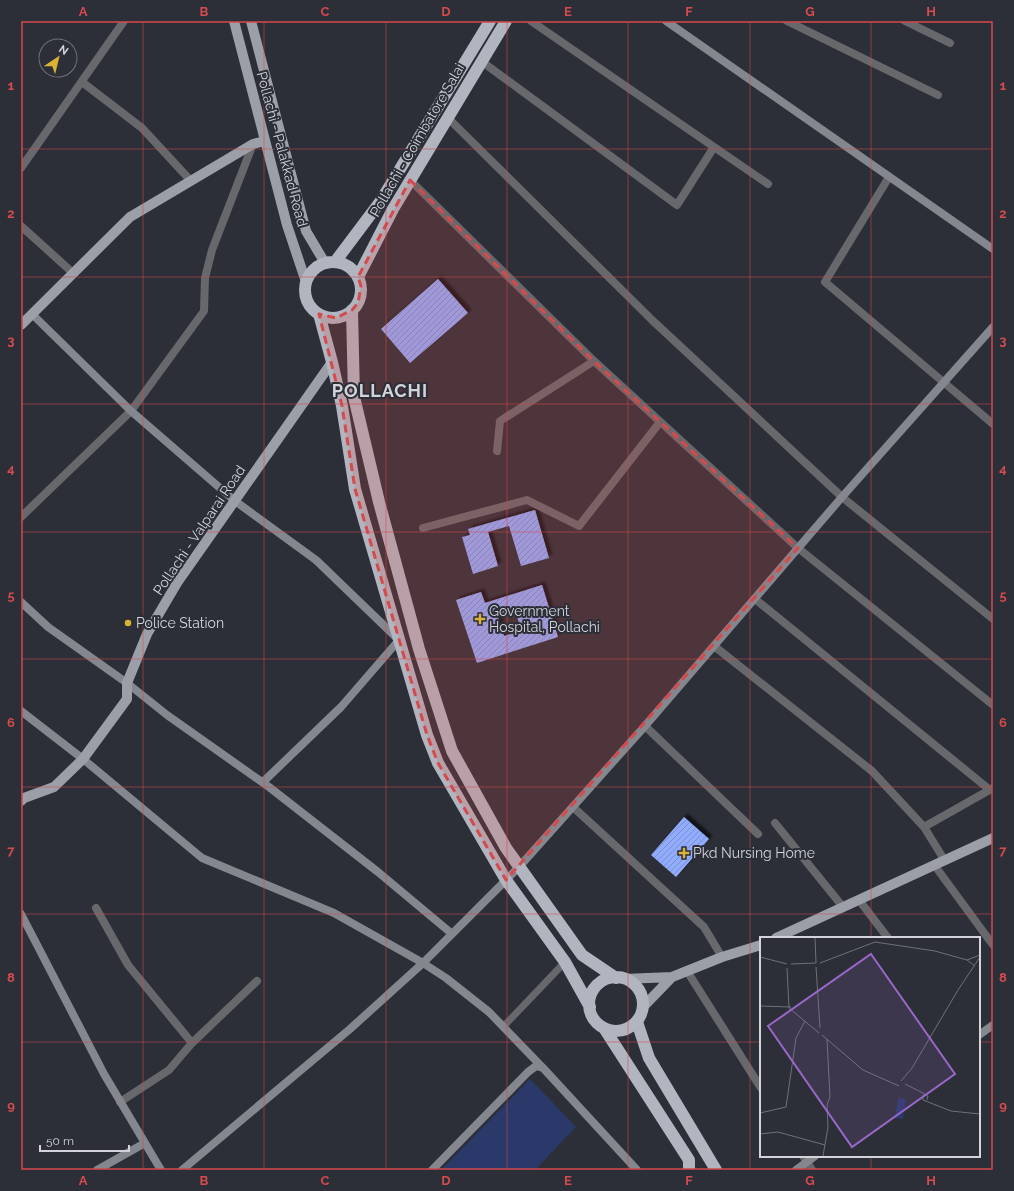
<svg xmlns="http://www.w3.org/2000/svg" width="1014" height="1191" viewBox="0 0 1014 1191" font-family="Raleway,sans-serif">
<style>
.green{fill:#2b396a}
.building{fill:url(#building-hatch);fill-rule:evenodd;filter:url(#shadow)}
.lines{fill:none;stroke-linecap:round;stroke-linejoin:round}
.lane{stroke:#66686c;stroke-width:7}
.street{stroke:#66686c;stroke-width:8}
.secondary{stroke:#84878e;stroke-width:8}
.primary{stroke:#9c9fa8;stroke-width:10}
.highway{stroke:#b1b5c0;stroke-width:12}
.marked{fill:#d54a4c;fill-opacity:0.2;stroke:#d54a4c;stroke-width:3;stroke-dasharray:8 5;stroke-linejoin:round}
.grid{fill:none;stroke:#d54a4c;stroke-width:1;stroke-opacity:0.55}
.poi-dot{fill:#dbb233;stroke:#2c2f38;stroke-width:1.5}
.labels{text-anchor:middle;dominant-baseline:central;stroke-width:4;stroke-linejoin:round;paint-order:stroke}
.street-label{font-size:14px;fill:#d2d4da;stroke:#2c2f38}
.poi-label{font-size:14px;fill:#d2d4da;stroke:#2c2f38;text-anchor:start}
.district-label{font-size:18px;font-weight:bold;letter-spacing:1px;fill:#d2d4da;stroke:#2c2f38}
.inset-road{fill:none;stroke:#6e7179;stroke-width:1}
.view{fill:#9967c8;fill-opacity:0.15;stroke:#9967c8;stroke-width:2}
.inset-edge{fill:none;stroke:#d2d4da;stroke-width:2}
.neatline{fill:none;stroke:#d54a4c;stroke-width:1.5}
.grid-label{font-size:13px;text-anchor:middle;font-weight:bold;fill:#d54a4c}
</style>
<defs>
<pattern id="building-hatch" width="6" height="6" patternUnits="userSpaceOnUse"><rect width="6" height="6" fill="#92acfd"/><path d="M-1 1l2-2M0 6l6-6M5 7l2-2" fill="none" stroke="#7d91ce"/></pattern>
<filter id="shadow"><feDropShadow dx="3.5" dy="-3.5" stdDeviation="1" flood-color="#0009"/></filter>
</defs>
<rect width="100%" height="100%" fill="#2c2f38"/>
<path class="green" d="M530,1079L576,1127L535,1170H441Z"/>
<path class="building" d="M438,279L468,313L410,363L381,329Z
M535,510L549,558L521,566L509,526L488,532L498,566L473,574L462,537L470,535L468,529Z
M542,585L558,637L477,663L456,600L481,592L485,603ZM516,612L521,631L504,636L498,617Z
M684,817L709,839L676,877L651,855Z"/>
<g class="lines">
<path class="lane" d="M503,1027L565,962"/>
<path class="street" d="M787,21L938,95
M905,21L950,43
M481,61L677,205L714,147L531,21
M82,82L142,128L191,181
M448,118L652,320L842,497L993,619
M714,147L768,184
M21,168L124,21
M889,177L825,282L993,424
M410,180L594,361L798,548L993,705
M21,226L73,273
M497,451L500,421L594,361
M21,517L131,411L204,311L205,278L212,250L253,144
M423,528L527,500L579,526L660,422
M755,599L990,790
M714,646L872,771L924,827L945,861
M645,726L758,834
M573,807L704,927L722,957
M775,823L843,907
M924,827L993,788
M935,866L993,945
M859,900L888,938
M96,908L128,965L192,1043
M687,971L761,1088
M120,1102L169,1070L192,1043L257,981
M803,1156L812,1170"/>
<path class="secondary" d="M666,21L993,249
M32,314L131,411L235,501L316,560L399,640L341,707L263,782
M21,602L48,627L127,683L167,715L269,787L378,872L451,933
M21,711L83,759L202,858L334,913L423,963L446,978L489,1012L544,1069L637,1170
M21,914L104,1074L161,1170
M979,1035L993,1025
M97,1170L145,1143
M182,1170L350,1029L423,963L519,867L645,726L842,497L993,327
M432,1170L528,1072L536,1066L543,1068
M796,1170L815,1156"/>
<path class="primary" d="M234,21L287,225L306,282
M251,21L306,231L325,263
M21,325L130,217L253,144L265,141
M21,801L24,798L54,787L83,759L127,699V683L147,634L177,583L332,362
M776,938L993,838
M624,979L672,977L722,957L761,945
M643,1007L672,977"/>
<path class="highway" d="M335,262L380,202L490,21
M305 290a28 28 0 1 1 56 0a28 28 0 1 1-56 0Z
M358,277L393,209L506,21
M352,310L354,397L379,502L419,649L452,751L506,848L582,955L616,978
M319,314L332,362L342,406L355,489L427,735L438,763L506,880L565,962L590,1007
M589 1004a27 27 0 1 1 54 0a27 27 0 1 1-54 0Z
M637,1022L649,1058L716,1170
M604,1028L689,1160V1170"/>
</g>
<path class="marked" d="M410,180L594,361L798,548L506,880L438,763L427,735L355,489L342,406L319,314L336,318L352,310L358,303L361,286L358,277Z"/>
<path class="grid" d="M143,21V1170M264,21V1170M386,21V1170M507,21V1170M628,21V1170M750,21V1170M871,21V938M21,149H993M21,277H993M21,404H993M21,532H993M21,659H993M21,787H993M21,914H993M21,1042H761M979,1042H993M871,1156V1170"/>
<g class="poi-dot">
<path d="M478 613h4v4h4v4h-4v4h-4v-4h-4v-4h4z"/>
<circle cx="128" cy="623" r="4"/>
<path d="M682 847h4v4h4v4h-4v4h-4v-4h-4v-4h4z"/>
</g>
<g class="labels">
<g class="street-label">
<text transform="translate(417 140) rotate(-60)">Pollachi - Coimbatore Salai</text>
<text transform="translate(282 149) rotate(75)">Pollachi - Palakkad Road</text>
<text transform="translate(199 530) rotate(-56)">Pollachi - Valparai Road</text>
</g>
<g class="poi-label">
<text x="489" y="611">Government<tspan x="489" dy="16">Hospital, Pollachi</tspan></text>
<text x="136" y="623">Police Station</text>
<text x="693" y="853">Pkd Nursing Home</text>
</g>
<g class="district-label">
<text x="380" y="390">POLLACHI</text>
</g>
</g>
<g transform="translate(760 937)">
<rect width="220" height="220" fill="#2c2f38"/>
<path d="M138,161L146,162L143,182L135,181Z" fill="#2b396a"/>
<path class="inset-road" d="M55,1L56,26M0,20L27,27M207,23L220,18M60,26L115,5L175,14L207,23L215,29M31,27L56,26M56,30L60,91M27,31L29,71L59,96M0,69L31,70M62,98L103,133L139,149M141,144L152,131L198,53L220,20M145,147L165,157M167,163L168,159L163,158V163L191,174L220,177M0,176L26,170L36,101L45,84M0,197L18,195L65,208M63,219L68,190L67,168L70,160L67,102"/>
<path class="view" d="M111,17L195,137L92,210L8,89Z"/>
<rect width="220" height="220" class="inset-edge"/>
</g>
<rect width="1014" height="1191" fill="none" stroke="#2c2f38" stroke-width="44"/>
<g transform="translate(58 58) rotate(35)"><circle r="19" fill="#2c2f38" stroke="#6e7179"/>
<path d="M0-3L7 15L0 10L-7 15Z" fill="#dbb233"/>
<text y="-6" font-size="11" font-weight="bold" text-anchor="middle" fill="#d2d4da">N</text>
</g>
<path d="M40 1145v6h89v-6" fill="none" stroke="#d2d4da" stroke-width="2"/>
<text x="46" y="1145" font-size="12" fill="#d2d4da" stroke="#2c2f38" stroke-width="3" paint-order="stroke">50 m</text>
<rect x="22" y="22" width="970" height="1147" class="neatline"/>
<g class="grid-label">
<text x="83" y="16">A</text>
<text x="204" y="16">B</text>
<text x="325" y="16">C</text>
<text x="446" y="16">D</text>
<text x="568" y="16">E</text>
<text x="689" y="16">F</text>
<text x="810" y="16">G</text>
<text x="931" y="16">H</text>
<text x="11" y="90">1</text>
<text x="1003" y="90">1</text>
<text x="11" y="218">2</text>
<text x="1003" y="218">2</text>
<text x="11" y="345">3</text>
<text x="1003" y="345">3</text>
<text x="11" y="473">4</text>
<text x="1003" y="473">4</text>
<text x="11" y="600">5</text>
<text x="1003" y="600">5</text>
<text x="11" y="727">6</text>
<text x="1003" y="727">6</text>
<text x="11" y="855">7</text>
<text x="1003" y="855">7</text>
<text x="11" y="982">8</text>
<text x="1003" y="982">8</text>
<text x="11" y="1110">9</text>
<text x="1003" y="1110">9</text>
<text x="83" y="1185">A</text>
<text x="204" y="1185">B</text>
<text x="325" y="1185">C</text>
<text x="446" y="1185">D</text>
<text x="568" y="1185">E</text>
<text x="689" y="1185">F</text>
<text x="810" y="1185">G</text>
<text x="931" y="1185">H</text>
</g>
</svg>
